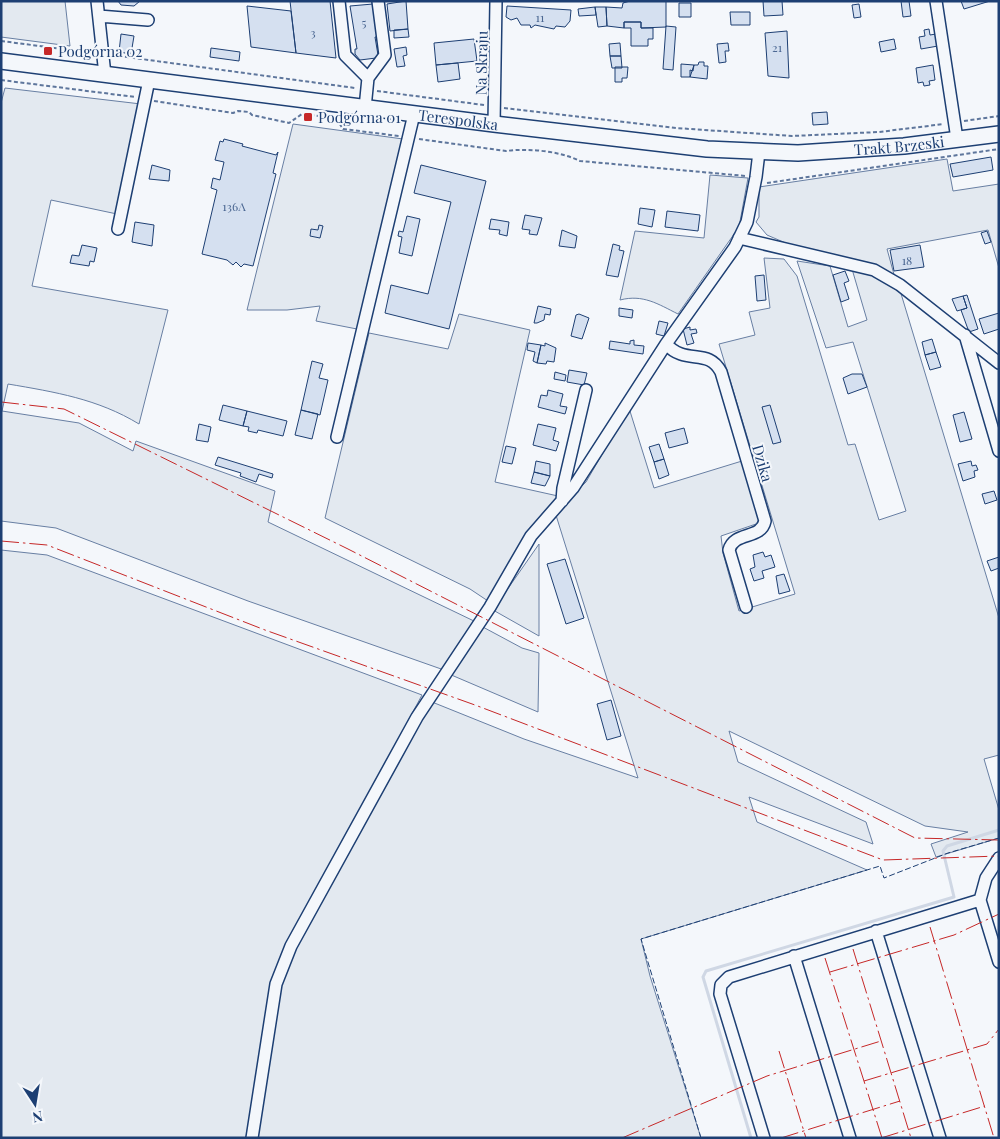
<svg xmlns="http://www.w3.org/2000/svg" width="1000" height="1139" viewBox="0 0 1000 1139" font-family="'Playfair Display',serif">
<style>
.green{fill:#e3e9f0;stroke:#687fa3}
.lines{fill:none;stroke-linecap:round;stroke-linejoin:round}
.stream{stroke:#cfd7e4;stroke-width:3}
.building{fill:#d5e0f0;stroke:#1d3f73}
.minor-casing{stroke:#1d3f73;stroke-width:14}
.major-casing{stroke:#1d3f73;stroke-width:18}
.path{stroke:#5e769c;stroke-width:2;stroke-dasharray:4 2.5;stroke-linecap:butt}
.minor{stroke:#f4f7fb;stroke-width:11}
.major{stroke:#f4f7fb;stroke-width:15}
.fence{stroke:#1d3f73;stroke-width:1;stroke-dasharray:6 2.5;stroke-linecap:butt}
.power{stroke:#c62828;stroke-width:1;stroke-dasharray:18 4 2.5 4;stroke-linecap:butt}
.poi-dot{fill:#c62828;stroke:#f4f7fb;stroke-width:2}
.labels{text-anchor:middle;dominant-baseline:central;stroke-width:4;stroke-linejoin:round;paint-order:stroke}
.number-label{font-size:12px;fill:#4b6792}
.poi-label{font-size:15px;fill:#1d3f73;stroke:#f4f7fb;text-anchor:start}
.street-label{font-size:15px;fill:#1d3f73;stroke:#f4f7fb}
</style>
<rect width="100%" height="100%" fill="#f4f7fb"/>
<path class="green" d="M1,1H65L70,46L1,37Z
M5,88L141,104L117,214L51,200L32,286L168,310L139,424C98,399 55,392 8,384L2,411L79,423L133,451L136,441L275,491L268,522L476,622L444,670L248,601L56,528L1,521V103Z
M293,124L403,139L357,329L316,321L320,306L287,310H247Z
M947,159L953,191L999,184V268L988,230L887,249L895,278L788,244L767,235L756,222L759,217V187Z
M710,175L748,178L739,227L678,314C658,304 643,294 620,300L635,231L704,238Z
M764,258L784,259L797,276L848,445L855,444L879,520L906,511L853,342L826,348L797,261L830,266L848,327L867,320L852,269L875,274L899,287L999,618V755L984,759L999,810V838L936,857L931,844L968,832L925,826L729,731L738,762L866,822L873,844L749,797L757,822L867,870L641,939L650,976L701,1138H257L281,985L287,964L432,702L524,739L638,778L555,512L586,482L629,408L654,488L742,461L759,519L756,524L721,536L723,553L739,611L795,594L719,344L755,335L749,312L770,308Z
M459,314L530,330L495,482L558,496L488,601L470,589L325,518L369,333L448,349Z
M539,544V636L493,610Z
M1,550L47,555L422,695L282,955L272,983L246,1138H1Z
M481,626L522,648L539,653L538,712L449,674Z"/>
<g class="lines">
<path class="stream" d="M751,1138L703,977L706,971L954,897L943,851L947,846L999,830"/>
</g>
<path class="building" d="M118,1H140L134,6L121,5Z
M290,1H330L336,58L296,53Z
M406,1L408,29L390,31L387,4Z
M630,1H666V27L641,28V22H624V28L607,26L606,7L622,8L623,3Z
M763,1H782L783,15L764,16Z
M901,1H909L911,16L903,17Z
M961,1H990L964,9Z
M679,3H691V17H679Z
M373,4L377,37H375L378,55L376,58L360,60L355,54V49H357L350,6Z
M859,4L861,17L854,18L852,5Z
M247,6L291,11L296,53L251,47Z
M507,6L571,10L570,21L565,27L556,26L554,29L535,25L531,28L530,25H521L517,18L511,20L506,17Z
M595,7L596,15L579,16L578,9Z
M595,7H606L607,26L598,27Z
M730,12H750V25H731Z
M624,22H641V28H653V39H648V46H631V28H624Z
M666,26L676,27L673,70L663,69Z
M408,29L409,37L394,38V30Z
M929,29L930,35L936,34L938,46L921,49L919,37L925,36L924,30Z
M787,31L789,78L768,76L765,33Z
M121,34L134,36L131,54L119,52Z
M474,39L477,61L436,65L434,43Z
M894,39L896,49L881,52L879,42Z
M620,43L621,56H610L609,44Z
M728,43L729,51H725L726,62L719,63L717,44Z
M406,47L407,55L403,56L405,66L397,67L394,49Z
M211,48L240,52L239,61L210,57Z
M610,56H621L622,68H612Z
M699,62H704V66H708L707,79L690,77V70L693,71L694,65H698Z
M458,63L460,79L438,82L436,65Z
M681,64L694,65L690,77H681Z
M933,65L935,80L929,81L930,85L924,86L923,82L918,83L916,68Z
M615,67H628L627,78H622V82H615Z
M827,112L828,124L813,125L812,113Z
M224,139L243,144L242,146L276,155L278,152L273,173L276,174L253,266L244,264L241,267L236,262L233,265L227,260L202,254L217,190L211,188L213,178L220,180L224,162L215,160L220,141L223,142Z
M991,157L993,170L953,177L950,164Z
M152,165L170,170L169,181L149,179Z
M421,165L486,181L449,329L385,313L391,285L428,294L451,202L414,193Z
M640,208L655,210L652,227L638,224Z
M667,211L700,215L698,231L665,227Z
M525,215L542,218L537,235L529,234L530,230L522,229Z
M407,216L420,219L412,256L399,253L402,237L398,236L399,231L403,232Z
M491,219L509,222L507,236L499,234L500,230L489,229Z
M135,222L154,225L152,246L132,242Z
M319,225L323,226L320,238L310,236L311,229L318,230Z
M562,230L577,236L575,248L559,246Z
M987,231L991,242L985,244L981,233Z
M613,244L620,246L619,250L624,251L618,277L606,275Z
M82,245L97,248L94,262L90,261L89,266L70,263L72,255L79,256Z
M920,245L924,267L894,271L890,250Z
M845,271L849,281L844,283L849,299L841,302L833,275Z
M764,275L766,300L757,301L755,276Z
M967,295L978,329L969,332L961,310L967,308L963,296Z
M963,296L967,308L957,311L952,299Z
M538,306L551,309L550,315L545,314L544,320L537,323H534Z
M619,308L633,310L632,318L619,316Z
M999,313V329L984,334L979,319Z
M579,314L589,318L582,339L571,336L576,315Z
M659,321L668,323L664,336L656,334Z
M690,327V330L696,329L697,333L691,334L694,343L687,345L683,329Z
M932,339L936,352L925,355L922,342Z
M634,340V345L644,346L643,354L609,349L610,341L630,344V341Z
M528,343L541,345L537,363L533,361L535,352L527,350Z
M545,343L556,348L554,362L547,361L546,364L537,363L541,345L545,346Z
M936,352L941,367L930,370L925,355Z
M312,361L323,364L319,378L328,380L320,415L301,410Z
M569,370L587,373L584,385L567,382Z
M555,372L566,375L565,381L554,379Z
M852,374H862L867,387L848,394L843,378Z
M548,390L563,394L560,406L567,407L565,414L538,407L541,395L547,396Z
M223,405L247,411L243,426L219,420Z
M770,405L781,442L773,444L762,407Z
M301,410L318,414L312,439L295,435Z
M247,411L287,421L283,436L258,430L257,433L248,431L249,427L243,426Z
M964,412L972,439L960,442L953,415Z
M199,424L211,427L208,442L196,440Z
M538,424L556,428L553,440L559,442L556,451L533,445Z
M684,428L688,443L669,448L665,433Z
M659,444L664,459L654,462L649,447Z
M506,446L516,448L512,464L502,462Z
M218,457L273,474L272,478L259,474L256,482L240,476L241,473L215,465Z
M664,459L669,475L659,479L654,462Z
M536,461L550,464V476L534,472Z
M971,461L972,466L976,465L978,470L974,471L975,477L963,481L958,464Z
M534,472L550,476L545,486L531,483Z
M994,491L997,500L985,504L982,494Z
M763,552L765,557L771,555L775,567L762,571L764,578L754,581L750,569L755,567L753,555Z
M999,557V568L991,571L987,561Z
M565,559L584,618L566,624L547,564Z
M784,574L790,591L779,594L776,576Z
M611,700L621,736L607,740L597,704Z"/>
<g class="lines">
<g class="minor-casing">
<path id="minor" d="M97,1L105,75
M339,1L345,55L368,78
M936,1L957,139
M99,16L148,20
M365,108L368,78L385,55L378,1
M494,124L496,1
M118,229L149,80
M739,238L874,270L900,285L999,363
M965,335L999,451
M666,344C686,366 708,347 721,372L765,521C761,540 734,531 729,550L746,607
M337,437L414,114
M562,501L563,488L586,390
M999,858L986,878L980,900L999,962
M876,931L940,1138
M794,956L850,1138
M252,1138L276,984L291,946L417,717L490,607L531,536L573,488L666,344L735,247L747,222L756,177L759,152
M764,1138L720,994L721,985L729,977L980,900"/>
</g>
<g class="major-casing">
<g id="major">
<path id="s1" d="M1,61L494,124L707,149L798,153L904,146L999,134"/>
</g>
</g>
<path class="path" d="M1,41L93,53
M112,55L355,88
M1,80L135,97
M377,91L484,105
M154,101L233,113L238,111L249,112L252,115L289,123L302,114L336,118L343,129L399,136
M504,108L676,128L792,136L879,132L944,124
M964,121L999,116
M419,139L506,151C528,148 560,151 580,161L746,176
M767,183L999,149"/>
<use href="#minor" class="minor"/>
<use href="#major" class="major"/>
<path class="fence" d="M701,1138L641,939L880,866L884,878L948,853L999,838"/>
<path class="power" d="M1,402L64,409L348,549L915,838L999,840
M1,541L47,545L265,630L475,705L883,860L999,856
M930,927L994,1138
M853,949L911,1138
M825,958L882,1138
M830,972L954,935L999,914
M779,1051L806,1138
M864,1081L987,1044L999,1029
M622,1138L767,1076L881,1041
M781,1138L900,1101
M881,1138L985,1106"/>
</g>
<g class="poi-dot">
<rect x="43" y="46" width="10" height="10" rx="2.5"/>
<rect x="303" y="112" width="10" height="10" rx="2.5"/>
</g>
<g class="labels">
<g class="number-label">
<text x="540" y="17">11</text>
<text x="364" y="22">5</text>
<text x="313" y="32">3</text>
<text x="777" y="47">21</text>
<text x="234" y="206">136A</text>
<text x="907" y="260">18</text>
</g>
<g class="poi-label">
<text x="58" y="51">Podgórna 02</text>
<text x="318" y="117">Podgórna 01</text>
</g>
<g class="street-label">
<text transform="translate(481 63) rotate(-89)">Na Skraju</text>
<text stroke="none"><textPath href="#s1" startOffset="461">Terespolska</textPath></text>
<text stroke="none"><textPath href="#s1" startOffset="904">Trakt Brzeski</textPath></text>
<text transform="translate(763 463) rotate(74)">Dzika</text>
</g>
</g>
<rect width="1000" height="1139" fill="none" stroke="#1d3f73" stroke-width="5"/>
<g transform="translate(35 1104) rotate(168)" stroke="#f4f7fb" stroke-width="4" paint-order="stroke">
<path d="M0-4L9 19L0 12L-9 19Z" fill="#1d3f73"/>
<text y="-8" font-size="14" font-weight="bold" text-anchor="middle" fill="#1d3f73">N</text>
</g>
</svg>
